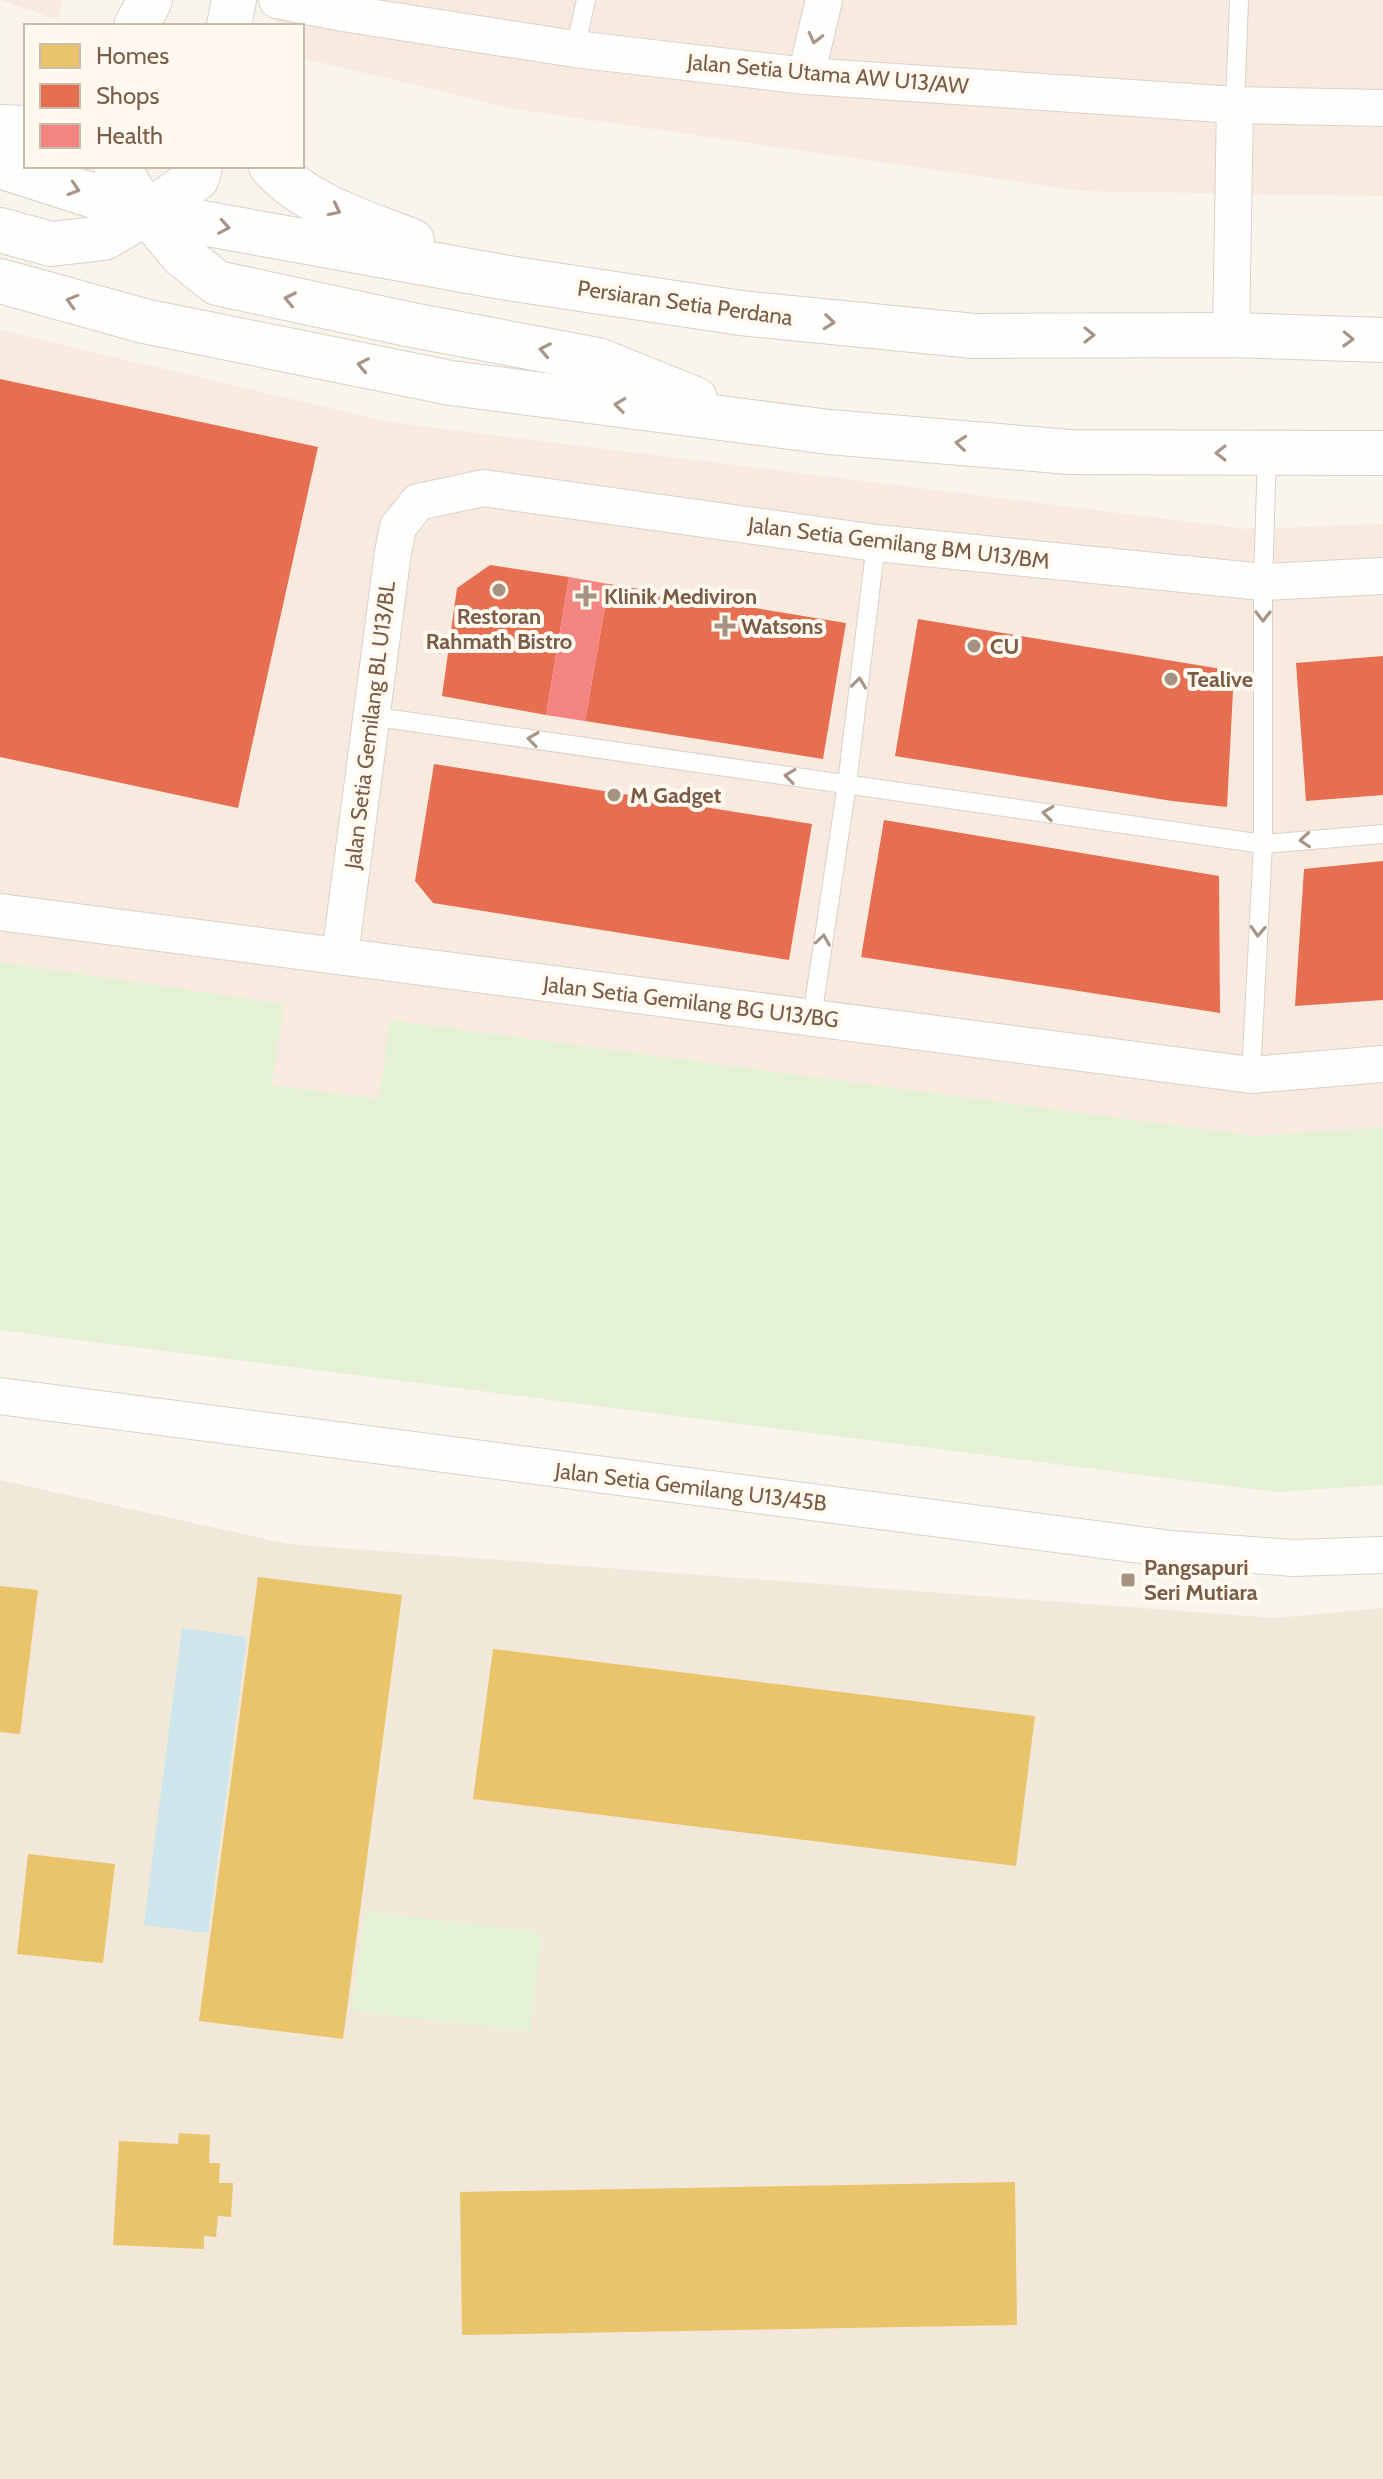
<svg xmlns="http://www.w3.org/2000/svg" width="1383" height="2479" viewBox="0 0 1383 2479" font-family="Cabin,sans-serif">
<style>
.residential{fill:#f2e8d9}
.commercial{fill:#f9eadf}
.green{fill:#e4f1d5}
.water{fill:#cce6eb}
.homes{fill:#e9c46a}
.shops{fill:#e76f51}
.health{fill:#f28482}
.lines{fill:none;stroke-linecap:round;stroke-linejoin:round}
.lane-casing{stroke:#d8d2ca;stroke-width:20}
.street-casing{stroke:#d8d2ca;stroke-width:38}
.secondary-casing{stroke:#d8d1c8;stroke-width:46}
.lane{stroke:#fefefc;stroke-width:18}
.street{stroke:#fefefc;stroke-width:36}
.secondary{stroke:#fefefc;stroke-width:44}
.oneway{stroke:#a89587}
.poi-dot{fill:#a69281;stroke:#fff9ef;stroke-width:3}
.labels{text-anchor:middle;dominant-baseline:central;stroke-width:8;stroke-linejoin:round;paint-order:stroke}
.street-label{font-size:22px;fill:#7a5d48;stroke:#fff9ef}
.poi-label{font-size:22px;font-weight:bold;fill:#7a5d48;stroke:#fff9ef;text-anchor:start}
</style>
<rect width="100%" height="100%" fill="#f9f5ec"/>
<path class="residential" d="M0,1480L288,1544L1276,1618L1383,1608V2479H0Z"/>
<path class="commercial" d="M0,0H63L58,20Z
M280,0H1383V196L1082,191L515,109L302,58V26H274Z
M0,330L388,422L1247,529L1383,524V1127L1255,1136L390,1020L379,1099L272,1085L283,1004L0,962Z"/>
<path class="green" d="M0,962L284,1004L272,1085L379,1099L390,1020L1255,1136L1383,1127V1485L1277,1492L0,1330Z
M365,1911L542,1932L530,2032L352,2011Z"/>
<path class="water" d="M182,1628L247,1637L208,1933L144,1925Z"/>
<path class="homes" d="M258,1577L402,1595L343,2039L199,2021Z
M0,1586L38,1590L20,1734L0,1732Z
M493,1649L1035,1716L1016,1866L473,1799Z
M28,1854L115,1864L103,1963L17,1954Z
M179,2133L210,2135L209,2163H220L219,2183H233L231,2217L218,2216L216,2237L204,2236V2249L113,2245L119,2141L178,2144Z
M1015,2182L1017,2325L462,2335L460,2192Z"/>
<path class="shops" d="M0,379L318,447L238,808L0,757Z
M490,565L569,577L546,715L442,696L457,588Z
M609,584L846,623L823,759L585,721Z
M918,619L1234,671L1227,807L1172,801L895,756Z
M1383,656V795L1306,801L1296,663Z
M434,764L812,824L789,960L433,903L415,881Z
M884,820L1219,876L1220,1013L861,957Z
M1383,861V1000L1295,1006L1304,869Z"/>
<path class="health" d="M569,577L609,584L585,721L546,715Z"/>
<g class="lines">
<g class="lane-casing">
<path id="lane" d="M575,49L586,0
M1235,105L1239,0
M370,716L1263,844L1383,834
M812,1017L847,784L876,543
M1251,1075L1263,844V582L1267,454"/>
</g>
<g class="street-casing">
<path id="street" d="M277,0L343,13L575,49L806,76L1235,105L1383,108
M806,76L824,0
M1231,335L1235,105
M0,912L1251,1075L1383,1064
M340,956L393,552L398,527L418,502L483,488L876,543L1263,582L1383,576
M0,1396L1171,1549L1293,1558L1383,1555"/>
</g>
<g class="secondary-casing">
<path id="secondary" d="M136,26L150,0
M229,26L234,0
M0,127L26,128
M0,166L147,213L502,277L741,313L974,336L1231,335L1383,340
M116,166L147,213L182,255L217,283L412,325L598,360L695,399
M271,166C307,206 364,222 412,241
M0,230L51,244L104,238L147,213L197,178L200,166
M0,281L144,321L451,383L829,432L1070,452L1383,453"/>
</g>
<use href="#lane" class="lane"/>
<use href="#street" class="street"/>
<use href="#secondary" class="secondary"/>
</g>
<defs><path id="oneway-chevron" d="M-2-3.5L2.5 0L-2 3.5" fill="none" stroke-width="1.6" stroke-linecap="round" stroke-linejoin="round" transform="scale(2)"/></defs>
<g class="oneway">
<use href="#oneway-chevron" transform="translate(815 38) rotate(104)"/>
<use href="#oneway-chevron" transform="translate(74 189) rotate(18)"/>
<use href="#oneway-chevron" transform="translate(335 210) rotate(26)"/>
<use href="#oneway-chevron" transform="translate(224 227) rotate(10)"/>
<use href="#oneway-chevron" transform="translate(290 299) rotate(-168)"/>
<use href="#oneway-chevron" transform="translate(72 301) rotate(-164)"/>
<use href="#oneway-chevron" transform="translate(829 322) rotate(6)"/>
<use href="#oneway-chevron" transform="translate(1089 335)"/>
<use href="#oneway-chevron" transform="translate(1348 339) rotate(2)"/>
<use href="#oneway-chevron" transform="translate(545 350) rotate(-169)"/>
<use href="#oneway-chevron" transform="translate(363 365) rotate(-169)"/>
<use href="#oneway-chevron" transform="translate(620 405) rotate(-173)"/>
<use href="#oneway-chevron" transform="translate(961 443) rotate(-175)"/>
<use href="#oneway-chevron" transform="translate(1221 453) rotate(-180)"/>
<use href="#oneway-chevron" transform="translate(1263 616) rotate(90)"/>
<use href="#oneway-chevron" transform="translate(859 683) rotate(-83)"/>
<use href="#oneway-chevron" transform="translate(533 739) rotate(-172)"/>
<use href="#oneway-chevron" transform="translate(790 776) rotate(-172)"/>
<use href="#oneway-chevron" transform="translate(1048 813) rotate(-172)"/>
<use href="#oneway-chevron" transform="translate(1305 840) rotate(176)"/>
<use href="#oneway-chevron" transform="translate(1258 931) rotate(93)"/>
<use href="#oneway-chevron" transform="translate(823 940) rotate(-81)"/>
</g>
<g class="poi-dot">
<circle cx="499" cy="590" r="8"/>
<path d="M582 584h8v8h8v8h-8v8h-8v-8h-8v-8h8z"/>
<path d="M721 614h8v8h8v8h-8v8h-8v-8h-8v-8h8z"/>
<circle cx="974" cy="646" r="8"/>
<circle cx="1171" cy="679" r="8"/>
<circle cx="614" cy="795" r="8"/>
<rect x="1120" y="1572" width="16" height="16" rx="4"/>
</g>
<g class="labels">
<g class="street-label">
<text transform="translate(828 74) rotate(5)">Jalan Setia Utama AW U13/AW</text>
<text transform="translate(685 303) rotate(8)">Persiaran Setia Perdana</text>
<text transform="translate(899 543) rotate(7)">Jalan Setia Gemilang BM U13/BM</text>
<text transform="translate(370 725) rotate(-83)">Jalan Setia Gemilang BL U13/BL</text>
<text transform="translate(691 1002) rotate(7)">Jalan Setia Gemilang BG U13/BG</text>
<text transform="translate(691 1487) rotate(7)">Jalan Setia Gemilang U13/45B</text>
</g>
<g class="poi-label">
<text x="604" y="596">Klinik Mediviron</text>
<text x="499" y="616" text-anchor="middle">Restoran<tspan x="499" dy="25">Rahmath Bistro</tspan></text>
<text x="741" y="626">Watsons</text>
<text x="990" y="646">CU</text>
<text x="1187" y="679">Tealive</text>
<text x="630" y="795">M Gadget</text>
<text x="1144" y="1567">Pangsapuri<tspan x="1144" dy="25">Seri Mutiara</tspan></text>
</g>
</g>
<rect x="24" y="24" width="280" height="144" fill="#fff9ef" stroke="#cabbac" stroke-width="2"/>
<rect x="40" y="44" width="40" height="24" fill="#e9c46a" stroke="#cabbac" stroke-width="2"/>
<text x="96" y="64" font-size="24" fill="#7a5d48">Homes</text>
<rect x="40" y="84" width="40" height="24" fill="#e76f51" stroke="#cabbac" stroke-width="2"/>
<text x="96" y="104" font-size="24" fill="#7a5d48">Shops</text>
<rect x="40" y="124" width="40" height="24" fill="#f28482" stroke="#cabbac" stroke-width="2"/>
<text x="96" y="144" font-size="24" fill="#7a5d48">Health</text>
</svg>
